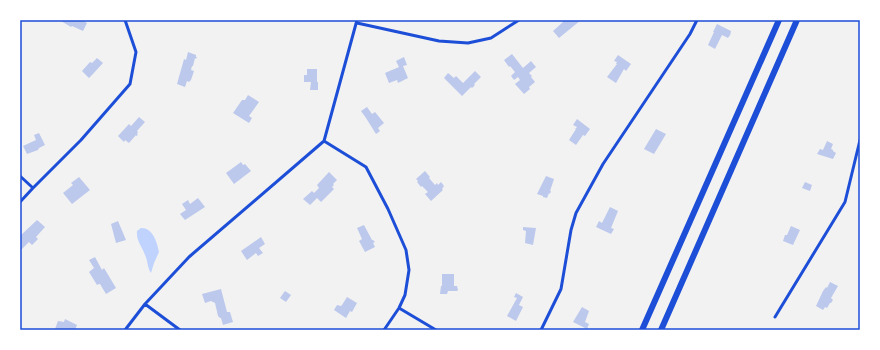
<svg xmlns="http://www.w3.org/2000/svg" width="880" height="350" viewBox="0 0 880 350" font-family="'Alegreya Sans',sans-serif">
<style>
.water{fill:#bfd3fe}
.building{fill:#bdc9ec}
.lines{fill:none;stroke-linecap:round;stroke-linejoin:round}
.minor{stroke:#1d4ed8;stroke-width:3}
.motorway{stroke:#1d4ed8;stroke-width:6}
.neatline{fill:none;stroke:#1d4ed8;stroke-width:1.5}
</style>
<rect width="100%" height="100%" fill="#f2f2f2"/>
<path class="water" d="M141,228C153,228 157,242 159,252L154,263L151,273C147,267 148,261 145,255C142,246 136,241 137,231Z"/>
<path class="building" d="M61,20H82L87,23L83,31L72,26L71,27L61,21Z
M562,20H581L559,38L553,31L563,22Z
M717,24L731,31L730,36V35L728,38L722,35L715,49L708,45L714,32H713Z
M188,52L196,55V57H197L196,59L195,58L193,66H192L191,70L194,71L191,80L189,82L187,81L185,87L177,84L184,59L186,60Z
M512,54L523,68L531,61L536,67L529,73L532,76L531,77L535,82L529,87L530,89L524,94L515,84L520,80L518,77L514,80L511,76L515,72L510,66L509,67L504,60Z
M618,55L631,64L626,71L624,69L616,83L607,77L617,64H616L617,62L614,61Z
M404,57L407,65L403,66L408,78L398,83L397,80L389,83L385,73L399,67L396,61Z
M97,58L103,63L92,75L89,78L82,71L90,62L92,63Z
M307,69H317V82H318V90H310L311,82H304V75H307Z
M475,71L481,77L474,84L475,85L472,88L471,87L462,96L444,78L448,73L454,78L456,76L463,83Z
M248,95L259,102L249,116L252,118L249,123L233,113L242,100H245Z
M367,107L372,114L375,112L384,123L378,128L380,131L376,134L366,118L361,111Z
M139,117L145,122L137,131L138,132L137,134L138,135L136,136V135L129,143L125,140L124,142L118,136L129,124L131,126Z
M577,119L590,129L585,136L583,135L576,145L569,140L576,129H575L577,127L573,125Z
M656,129L666,134L654,154L644,149Z
M39,133L45,145L39,148L38,150L27,154L23,146L36,140L34,135Z
M827,141L833,144L831,149L833,150V151L836,153L833,159L817,154L820,149L823,150Z
M241,162L243,165L245,164L251,171L234,184L226,173Z
M425,171L430,177L429,178L435,185L437,183L438,185L441,182L444,186L442,189L443,190L431,201L425,194L428,192L422,186L421,187L417,182L418,181L416,179Z
M329,172L337,180L333,184L334,185L332,187L334,189L321,202L317,198L310,205L303,199L312,191L314,193L319,188L317,185Z
M546,176L554,179L550,191H551L550,194L549,193L547,198L543,197V196L537,194Z
M79,177L90,190L72,204L63,193L73,185L71,183Z
M805,182L812,185L810,191L802,188Z
M198,198L205,207L185,220L180,214L186,210L182,204L188,200L190,204Z
M610,207L618,211L611,228L614,229L611,234L596,227L599,221L602,223Z
M37,220L45,227L36,237L38,239L32,245L29,242L21,250H20V236Z
M118,221L126,240L116,243L111,224Z
M364,225L372,240H373L375,242L373,243L375,247L365,252L359,241L362,239L357,228Z
M791,226L800,230L793,245L783,241L785,235H787Z
M523,227L536,228L533,245L525,243L526,231L523,230Z
M261,237L265,244L259,248L263,253L258,256L256,253L247,260L241,251Z
M95,257L102,270L104,268L116,288L106,294L100,284H99L97,285L89,272L94,268L89,260Z
M442,274H454V286H457L458,290L457,291H448L447,294H440L441,286H442Z
M830,282L838,286L831,298L833,300L831,303H830L827,308L825,307L823,310L816,306L823,291L826,287L827,288Z
M221,289L227,312H230L233,322L223,325L221,318H220L218,316L215,303L211,301L205,303L202,294Z
M285,291L291,295L286,302L280,298Z
M516,293L523,297L519,305L523,307L516,321L507,316L517,298L514,297Z
M347,297L357,303L352,312L350,311L346,318L334,310L337,305L341,306L342,305Z
M582,307L589,311L585,322L589,324L587,329L573,322Z
M65,319L77,325L75,330H57L55,329L58,321L64,322Z"/>
<g class="lines">
<path class="minor" d="M357,23L439,41L468,43L491,38L519,20
M324,141L366,167L388,209L406,250L409,270L405,295L399,308L384,330
M20,176L33,188
M20,202L33,188L81,140L130,84L136,52L125,20
M145,304L180,330
M399,308L436,330
M775,317L845,202L860,140
M125,330L145,304L189,257L324,141L357,20
M541,330L561,289L571,230L576,213L603,164L690,34L697,20"/>
<path class="motorway" d="M642,330L779,20
M661,330L797,20"/>
</g>
<rect width="880" height="350" fill="none" stroke="#ffffff" stroke-width="42"/>
<rect x="21" y="21" width="838" height="308" class="neatline"/>
</svg>
